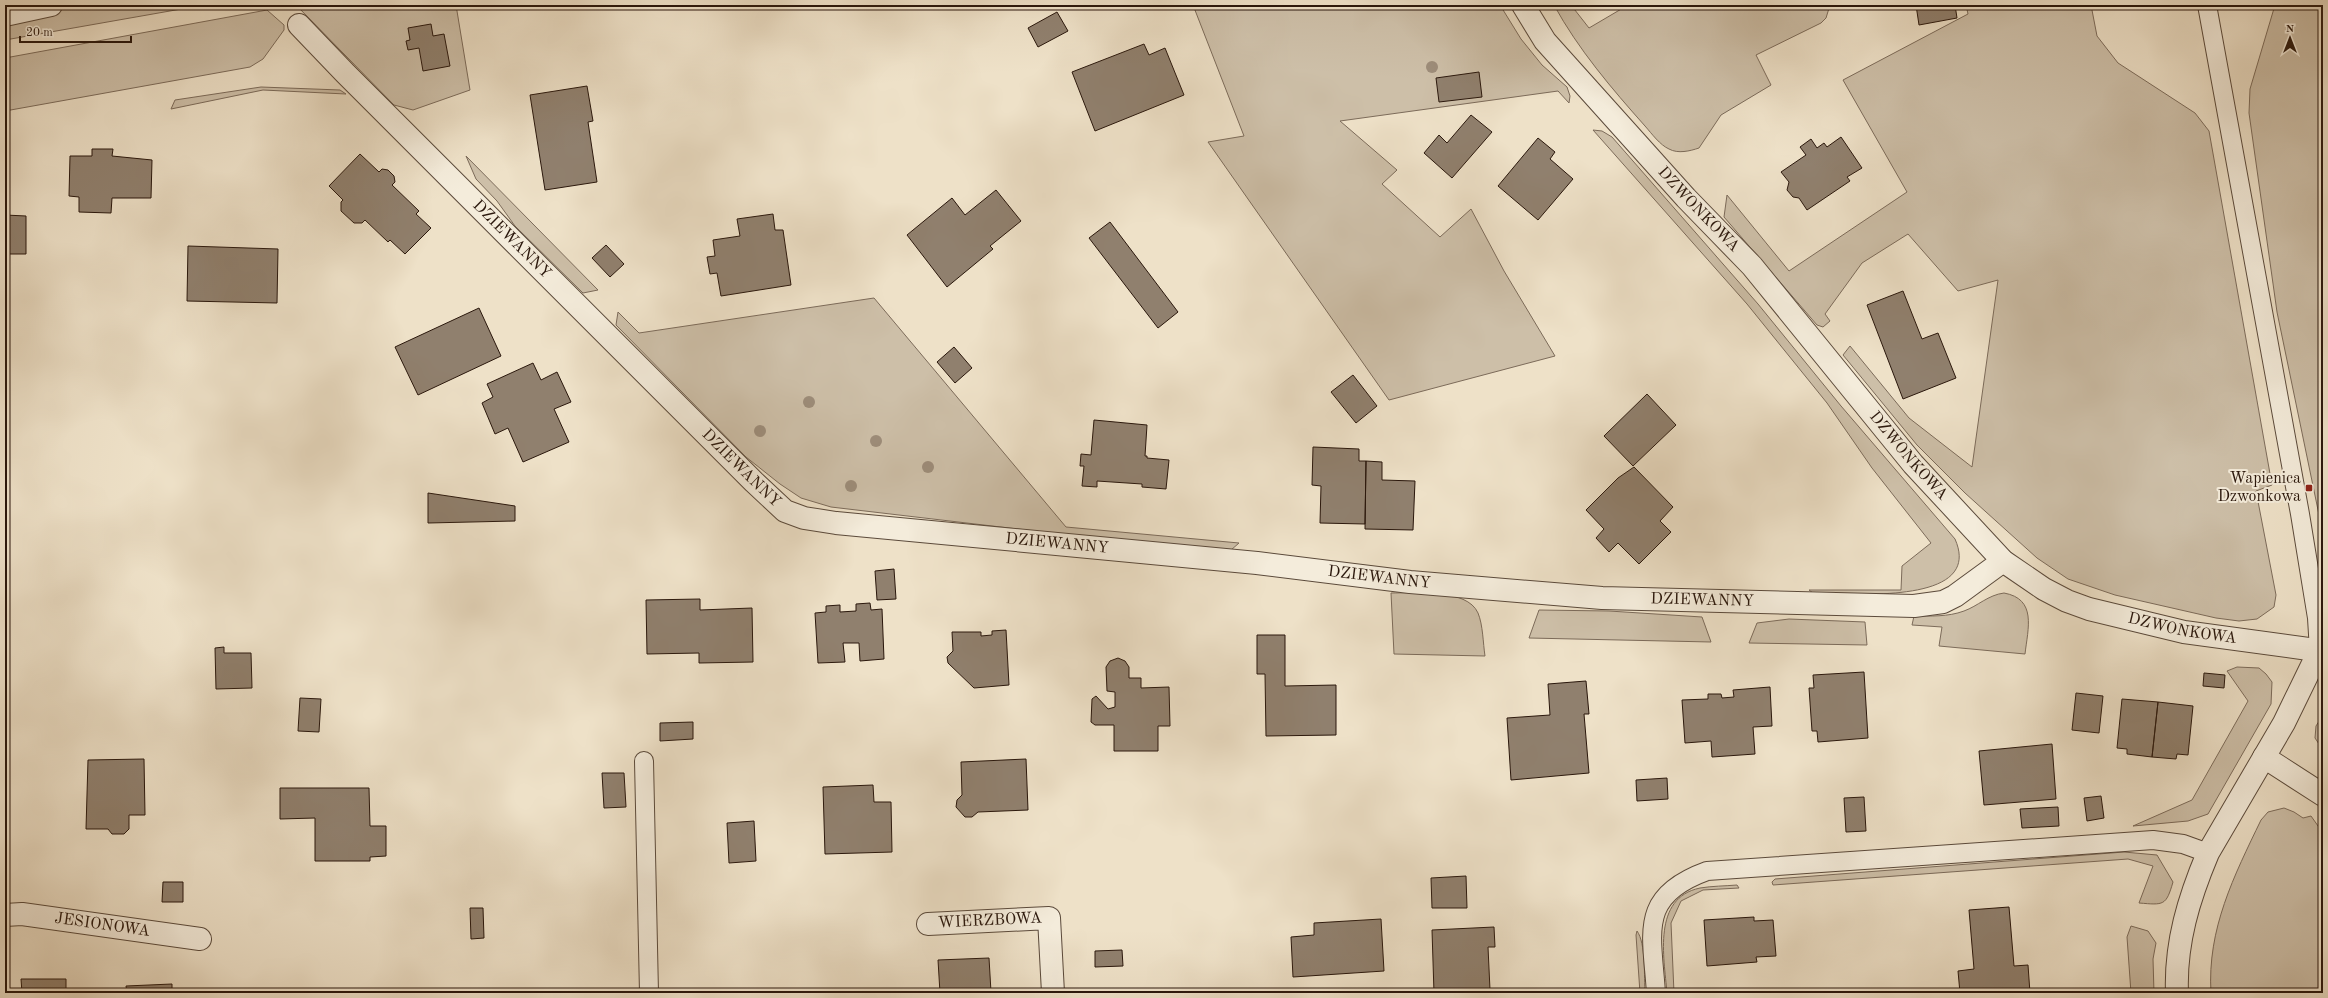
<svg xmlns="http://www.w3.org/2000/svg" width="2328" height="998" viewBox="0 0 2328 998" font-family="'Old Standard TT',serif">
<style>
.green{fill:#cdbfa8;stroke:#7c6b5a}
.building{fill:#90806e;stroke:#2a170c}
.lines{fill:none;stroke-linecap:round;stroke-linejoin:round}
.service-casing{stroke:#5b4a3b;stroke-width:20}
.minor-casing{stroke:#5b4a3b;stroke-width:24}
.service{stroke:#f4ecdb;stroke-width:18}
.minor{stroke:#f4ecdb;stroke-width:22}
.tree{fill:#9d8d7a}
.poi-dot{fill:#8f2418;stroke:#f4ecdb;stroke-width:1.5}
.labels{text-anchor:middle;dominant-baseline:central;stroke-width:4;stroke-linejoin:round;paint-order:stroke}
.street-label{font-size:16px;fill:#2a170c;stroke:#f4ecdb}
.poi-label{font-size:16px;fill:#2a170c;stroke:#f4ecdb;text-anchor:end}
</style>
<rect width="100%" height="100%" fill="#eee1c8"/>
<filter id="stains"><feTurbulence type="fractalNoise" baseFrequency=".005" numOctaves="4"/><feColorMatrix values="0 0 0 0 .2 0 0 0 0 .09 0 0 0 0 .02 0 0 0 .5 -.17"/></filter>
<radialGradient id="worn" r=".72"><stop offset=".6" stop-color="#630" stop-opacity="0"/><stop offset="1" stop-color="#630" stop-opacity=".3"/></radialGradient>
<path class="green" d="M84,5H204L5,40V21Z
M296,5H456L470,90L413,110L394,105Z
M1193,5H1500L1521,39L1542,65L1567,87L1570,96L1569,103L1558,91L1340,121L1397,170L1382,184L1440,237L1471,209L1504,271L1555,356L1389,400L1208,142L1244,136Z
M1554,5H1571L1589,28L1623,8L1622,5H1830L1826,18L1821,23L1756,55L1771,85L1721,115L1699,148C1690,151 1678,154 1669,149C1660,145 1652,134 1645,126C1612,89 1578,49 1554,5Z
M1966,5H2091L2097,36L2118,63L2195,113L2209,131L2272,485L2256,491L2276,595L2274,607L2257,619L2239,621L2216,618L2115,595L2068,579L2037,558L1965,493L1917,445L1843,355L1850,346L1909,418L1972,467L1998,280L1958,291L1908,234L1862,263L1825,314L1830,321L1823,327L1817,325L1724,217L1727,195L1789,271L1907,192L1843,80L1968,14Z
M2275,5H2323V534L2277,312L2249,113L2250,89Z
M267,10L284,25V30L263,59L250,67L5,111V58Z
M261,87L340,90L346,94L263,90L171,109L175,100Z
M1593,130L1602,131L1612,137L1758,304L1841,406L1955,539C1985,607 1847,593 1813,593L1809,590H1901L1902,566L1931,543L1872,468L1827,403L1747,304Z
M466,156L598,290L583,293L515,226L497,201L476,179Z
M874,298L1066,527L1239,543L1231,550L1060,534L831,507L801,498L780,484L746,457L616,325L618,312L639,333Z
M1391,593C1414,593 1467,588 1478,613C1483,625 1483,643 1485,656L1394,654Z
M2004,593C2037,599 2028,628 2025,654L1939,646L1942,627L1912,625L1914,616C1930,616 1948,617 1964,611C1978,606 1988,595 2004,593Z
M1539,610L1609,611L1702,617L1711,642L1529,638Z
M1789,619L1865,622L1867,645L1749,643L1757,623Z
M2237,667L2259,668L2266,674L2272,682L2271,704L2208,814L2188,821L2133,826L2192,800L2248,701L2227,671Z
M2323,715V750L2315,738L2316,726Z
M2284,808L2294,812L2303,818L2311,816L2323,833V993H2211C2207,929 2234,876 2261,820L2268,812Z
M2124,852L2157,855L2173,882C2166,906 2164,905 2139,903L2153,866L2128,859L1773,885L1772,882L1775,879Z
M1737,885L1739,888L1703,890L1681,901L1671,923L1674,993H1667C1664,957 1652,898 1700,888C1712,886 1725,886 1737,885Z
M2131,926L2148,931L2156,943L2153,959L2154,993H2131L2127,937Z
M1637,931C1646,943 1644,978 1645,993H1640L1636,935Z"/>
<path class="building" d="M1916,5H1955L1957,18L1919,25Z
M1057,12L1068,31L1038,47L1028,28Z
M431,24L433,36L444,34L450,66L423,71L419,48L408,50L406,41L410,40L408,28Z
M1144,44L1149,55L1165,48L1184,95L1095,131L1072,72Z
M1479,72L1482,97L1439,102L1436,78Z
M587,86L593,121L588,122L597,182L545,190L530,95Z
M1471,115L1492,132L1452,178L1424,153L1439,135L1447,143Z
M1841,137L1862,168L1847,177L1850,181L1807,210L1799,198L1793,197L1787,190L1789,182L1781,172L1806,155L1800,147L1811,139L1817,148L1824,143L1827,147Z
M1538,138L1555,152L1550,159L1573,179L1538,220L1498,186Z
M92,149H113L112,156L152,160L151,198H112L111,213L79,212V197L69,196L70,156H92Z
M360,154L379,172L382,169L388,170L394,176L395,182L392,185L419,211L416,214L431,228L405,254L390,240L388,242L365,220L362,223H354L341,211V202L343,200L329,186Z
M996,190L1021,221L990,246L993,249L947,287L907,235L952,198L965,215Z
M773,214L775,230H783L791,285L721,296L717,273L710,274L707,257L715,256L713,240L740,236L737,219Z
M5,215L26,216V254H5Z
M1110,222L1178,312L1158,328L1089,238Z
M606,245L624,264L610,277L592,258Z
M188,246L278,249L277,303L187,301Z
M1903,291L1922,339L1938,333L1956,378L1903,399L1867,305Z
M479,308L501,356L418,395L395,347Z
M954,347L972,368L955,383L937,362Z
M533,363L541,380L557,372L571,402L554,409L569,442L523,462L508,428L495,434L482,403L493,397L487,384Z
M1353,375L1377,406L1356,423L1331,392Z
M1647,394L1676,425L1633,466L1604,436Z
M1094,420L1147,425L1145,456H1147V458L1169,460L1166,489L1142,487V484L1097,481V487L1082,486L1084,466H1080L1081,454L1091,455Z
M1313,447L1359,449V461H1366L1365,524L1320,523L1321,486L1312,485Z
M1366,461L1382,462V480L1415,481L1413,530L1365,529Z
M1634,467L1673,507L1660,521L1671,532L1639,564L1618,543L1609,552L1596,538L1604,529L1586,510L1618,478Z
M428,493L515,506V521L428,523Z
M894,569L896,599L877,600L875,571Z
M700,599V610L752,608L753,662L699,663V653L647,654L646,600Z
M870,603L871,610L882,609L884,659L860,661L859,643H843L845,662L818,663L815,613L826,612V606L840,605V612L856,611V604Z
M1006,630L1009,685L974,688L948,663L947,657L953,651L952,632H981V636L992,635V631Z
M1257,635H1285V686L1336,685V735L1266,736L1265,674H1257Z
M224,647V653H251L252,688L216,689L215,648Z
M1118,658L1125,661L1129,667V678H1141V688L1169,687L1170,726H1158V751H1114V725H1095L1091,722L1092,699L1096,696L1108,709L1115,707V692L1107,691L1106,667L1110,661Z
M1864,672L1868,738L1818,742L1817,731H1812L1809,688H1814L1813,675Z
M2204,673L2225,675L2224,688L2203,686Z
M1586,681L1589,714H1584L1589,773L1511,780L1507,718L1550,715L1548,684Z
M1770,687L1772,726L1753,727L1755,754L1712,757L1711,741L1685,743L1682,700L1708,699V694H1721L1722,698L1734,697L1733,690Z
M2076,693L2103,696L2099,733L2072,730Z
M300,698L321,699L319,732L298,731Z
M2122,699L2158,702L2152,757L2127,754V749L2117,748Z
M2158,702L2193,706L2188,755L2177,754L2176,759L2152,757Z
M693,722V739L660,741V723Z
M2052,744L2056,799L1984,805L1979,751Z
M144,759L145,815H129V829L124,834H112L108,829H86L88,760Z
M1026,759L1028,810L978,812L972,817H965L956,807L957,800L962,795L961,762Z
M602,773H624L626,807L604,808Z
M1667,778L1668,799L1637,801L1636,780Z
M873,785L874,802H891L892,852L825,854L823,787Z
M280,788H369L370,826H386V856L370,857V861H315V818L280,819Z
M2101,796L2104,818L2087,821L2084,798Z
M1864,797L1866,831L1846,832L1844,798Z
M2058,807L2059,826L2022,828L2020,809Z
M754,821L756,861L729,863L727,823Z
M1466,876L1467,908H1432L1431,878Z
M163,882H183V902H162Z
M2009,907L2014,966L2028,965L2030,993H1960L1958,971L1974,969L1969,910Z
M470,908H483L484,938L471,939Z
M1754,917V921L1773,920L1776,956L1756,957L1757,962L1707,966L1704,920Z
M1381,919L1384,971L1293,977L1291,937L1314,935V923Z
M1494,927L1495,947H1488L1490,990L1474,993H1434L1432,930Z
M1122,950L1123,966L1095,967V951Z
M989,958L991,992L998,991V993H940L938,960Z
M21,979H66V993H22Z
M172,984V993H127L126,986Z"/>
<g class="lines">
<g class="service-casing">
<path id="service" d="M2207,5L2300,514L2317,618L2319,651
M644,761L649,993
M1656,993C1652,932 1638,896 1707,871L2153,840L2183,844L2208,853"/>
</g>
<g class="minor-casing">
<g id="minor">
<path id="s1" d="M1523,5L1545,41L1686,198L1752,266L1913,464L2003,561L2044,589L2067,601L2089,609L2184,632L2323,651"/>
<path d="M5,15L51,5"/>
<path id="s2" d="M299,25L345,73L754,482L785,511L804,518L836,523L1257,563L1410,582L1602,598L1914,606L1943,602L1955,596L2003,561"/>
<path d="M2264,757L2323,795"/>
<path id="s3" d="M5,915L22,914L200,939"/>
<path id="s4" d="M928,924L1049,918L1053,993"/>
<path d="M2177,993C2175,943 2189,898 2208,853L2284,723L2319,651"/>
</g>
</g>
<use href="#service" class="service"/>
<use href="#minor" class="minor"/>
</g>
<g class="tree">
<circle cx="1432" cy="67" r="6"/>
<circle cx="809" cy="402" r="6"/>
<circle cx="760" cy="431" r="6"/>
<circle cx="876" cy="441" r="6"/>
<circle cx="928" cy="467" r="6"/>
<circle cx="851" cy="486" r="6"/>
</g>
<rect class="poi-dot" x="2305" y="484" width="8" height="8" rx="2"/>
<g class="labels">
<g class="street-label">
<text stroke="none"><textPath href="#s1" startOffset="270">DZWONKOWA</textPath></text>
<text stroke="none"><textPath href="#s2" startOffset="302">DZIEWANNY</textPath></text>
<text stroke="none"><textPath href="#s1" startOffset="594">DZWONKOWA</textPath></text>
<text stroke="none"><textPath href="#s2" startOffset="626">DZIEWANNY</textPath></text>
<text stroke="none"><textPath href="#s2" startOffset="962">DZIEWANNY</textPath></text>
<text stroke="none"><textPath href="#s2" startOffset="1286">DZIEWANNY</textPath></text>
<text stroke="none"><textPath href="#s2" startOffset="1610">DZIEWANNY</textPath></text>
<text stroke="none"><textPath href="#s1" startOffset="930">DZWONKOWA</textPath></text>
<text stroke="none"><textPath href="#s4" startOffset="62">WIERZBOWA</textPath></text>
<text stroke="none"><textPath href="#s3" startOffset="98">JESIONOWA</textPath></text>
</g>
<g class="poi-label">
<text x="2301" y="479">Wapienica<tspan x="2301" dy="18">Dzwonkowa</tspan></text>
</g>
</g>
<rect width="2328" height="998" fill="none" stroke="#eee1c8" stroke-width="20"/>
<rect x="6" y="6" width="2316" height="986" fill="none" stroke="#2a170c" stroke-width="2"/>
<rect x="10" y="10" width="2308" height="978" fill="none" stroke="#2a170c"/>
<g transform="translate(2290 38)" stroke="#f4ecdb" stroke-width="3" paint-order="stroke">
<path d="M0-3L7 15L0 10L-7 15Z" fill="#2a170c"/>
<text y="-6" font-size="11" font-weight="bold" text-anchor="middle" fill="#2a170c">N</text>
</g>
<path d="M20 36v6h111v-6" fill="none" stroke="#2a170c" stroke-width="2"/>
<text x="26" y="36" font-size="12" fill="#2a170c" stroke="#f4ecdb" stroke-width="3" paint-order="stroke">20 m</text>
<rect width="100%" height="100%" filter="url(#stains)"/>
<rect width="100%" height="100%" fill="url(#worn)"/>
</svg>
